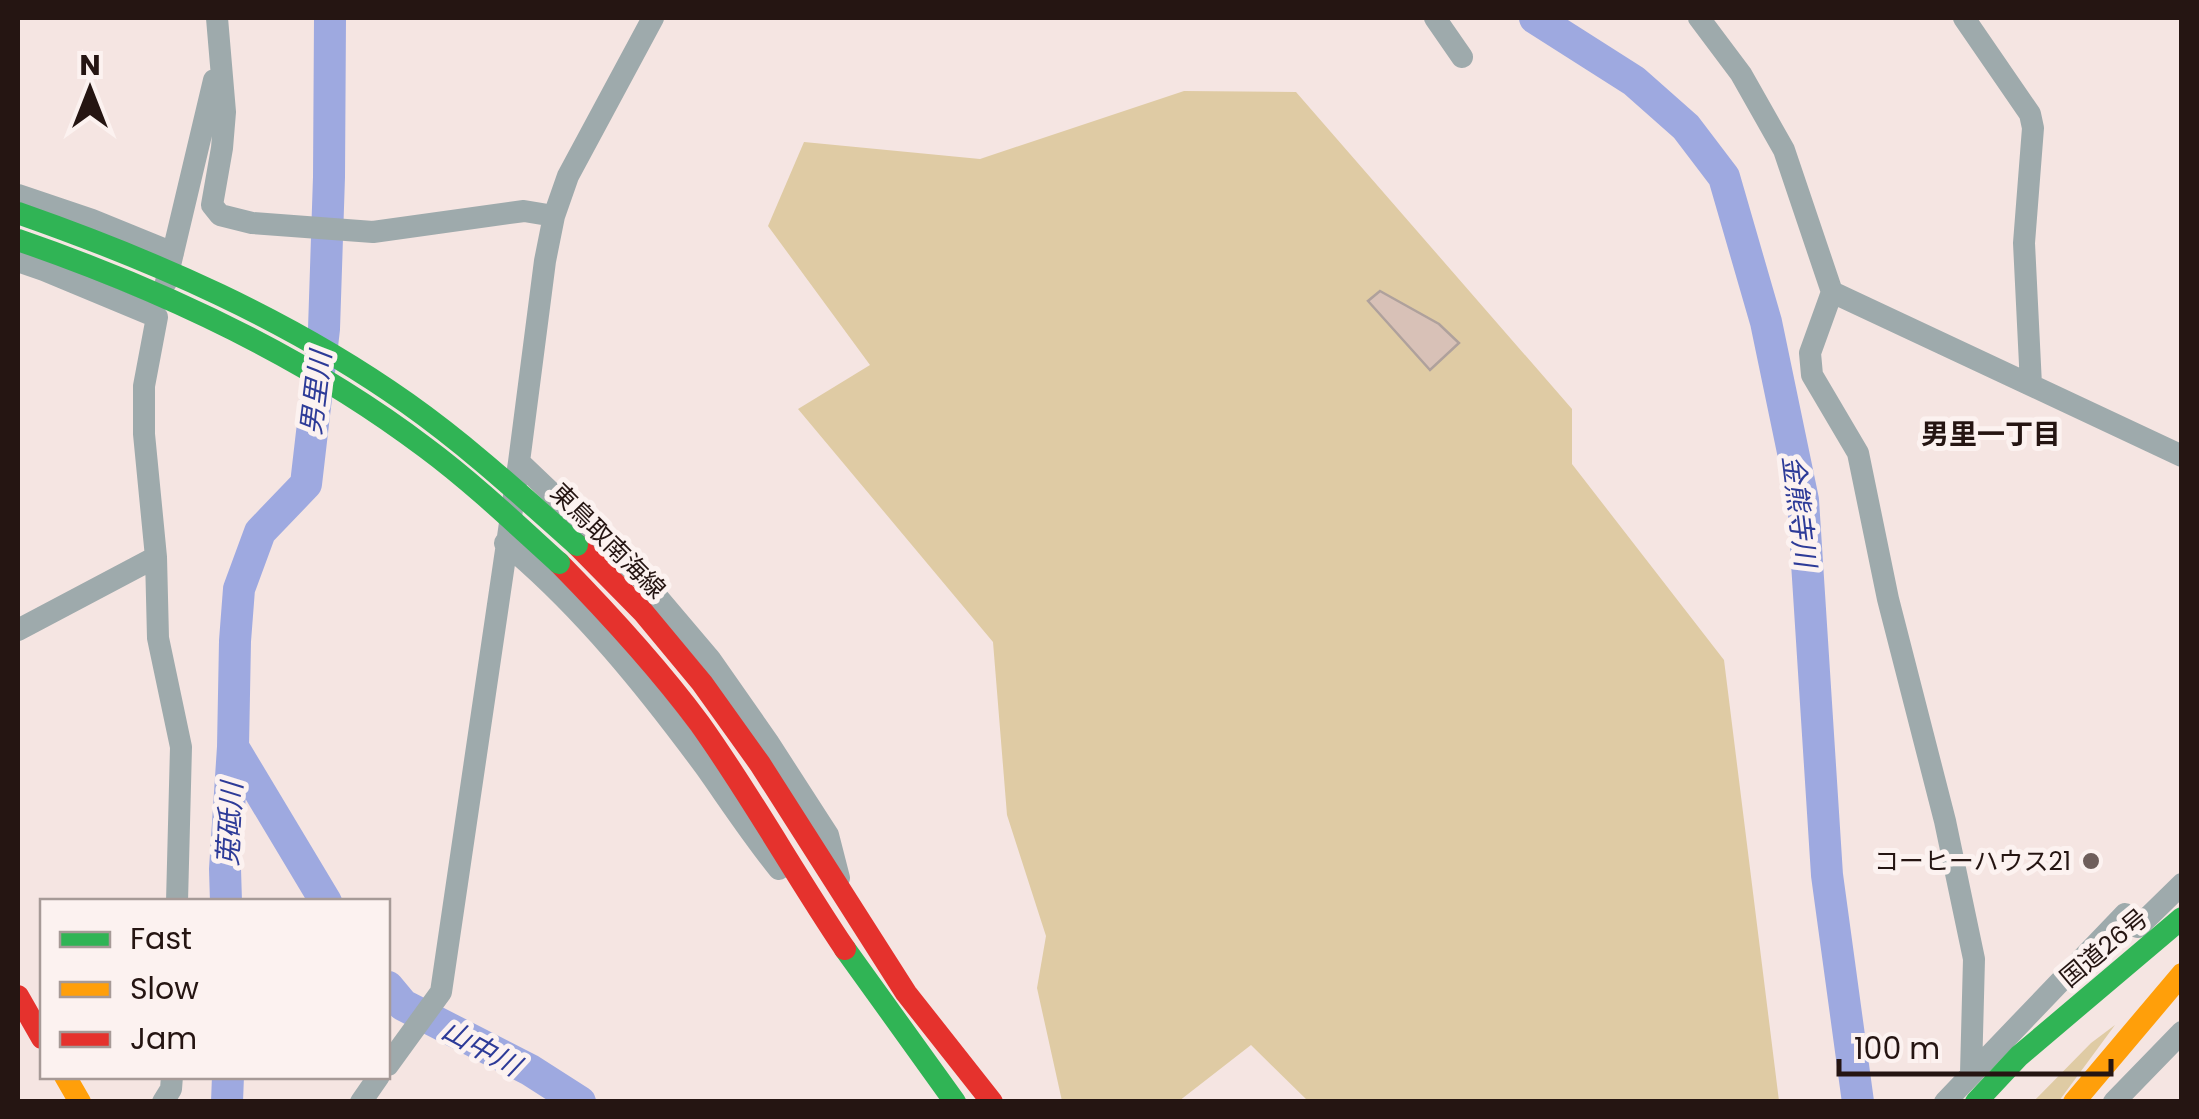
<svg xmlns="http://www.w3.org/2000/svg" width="2199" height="1119" viewBox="0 0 2199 1119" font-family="Poppins,'Noto Sans JP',sans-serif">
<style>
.green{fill:#dfcba4}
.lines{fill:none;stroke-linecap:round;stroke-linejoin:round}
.river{stroke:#9ea9e0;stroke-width:32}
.building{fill:#d8c1b7;stroke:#afa19c;stroke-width:2.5}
.street{stroke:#9eaaac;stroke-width:22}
.fast{stroke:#30b455;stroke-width:22}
.slow{stroke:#ff9f0a;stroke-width:22}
.jam{stroke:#e5322d;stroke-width:22}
.fast-bridge{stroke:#30b455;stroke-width:22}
.poi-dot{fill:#6e5e5b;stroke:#fcf2f0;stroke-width:4}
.labels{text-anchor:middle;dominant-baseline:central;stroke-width:10;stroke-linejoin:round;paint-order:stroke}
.street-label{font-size:25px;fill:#251512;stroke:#fcf2f0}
.poi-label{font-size:25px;fill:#251512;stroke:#fcf2f0;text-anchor:end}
.water-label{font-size:28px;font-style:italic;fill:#2d3b98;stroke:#fcf2f0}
.neighbourhood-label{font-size:28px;font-weight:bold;fill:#251512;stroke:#fcf2f0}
</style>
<rect width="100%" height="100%" fill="#f5e5e2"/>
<path class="green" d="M1184,91L1296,92L1572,409V464L1724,660L1779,1101H1308L1251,1045L1179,1101H1062L1037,988L1046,936L1007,815L993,642L798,409L870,365L768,226L804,142L980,159Z
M2115,1025L2059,1101L2033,1102L2091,1043Z"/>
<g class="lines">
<path class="river" d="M1535,18L1634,81L1686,127L1724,177L1766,322L1803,500L1827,875L1858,1102
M233,747L326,902
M226,902L225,869L233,747L235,641L239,589L260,532L306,484L324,329L329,177L330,18
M388,987L403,1005L530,1070L580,1102
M227,1102L228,1076"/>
</g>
<path class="building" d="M1380,291L1439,324L1459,343L1430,370L1368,301Z"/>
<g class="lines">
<path class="street" d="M217,18L225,112L222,148L212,205L220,215L252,223L373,232L524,211L554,216
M1435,18L1462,57
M1699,18L1741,74L1784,150L1832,292L1810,353L1812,375L1858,453L1888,599L1945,821L1974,959L1971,1073
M1964,18L2030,114L2033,128L2024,243L2031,385
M18,195L92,220L173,253
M18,261L44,270L157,317L144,386V434L156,557L158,638L181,747L177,902
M166,282L214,80
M1832,292L2182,456
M519,462L643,580L710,659L768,742L828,835L839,878
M505,543C582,607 647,688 706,768C730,802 753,837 779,869
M18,630L156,557
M388,1065L441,992L519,462L545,261L554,216L568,176L653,18
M163,1102L171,1089L172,1076
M361,1102L379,1076
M1945,1102L2125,914L2138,927L2182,884
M2114,1102L2182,1032"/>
<path class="fast" d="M845,949L955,1102
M1976,1102L2019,1056L2182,918"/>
<path class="slow" d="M65,1076L80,1102
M2074,1102L2182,974"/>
<path class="jam" d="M577,545L643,612L702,683L760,764L906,993L992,1102
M559,563C609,614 657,666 700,724C752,797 795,875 845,949
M18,996L42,1038"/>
<path class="fast-bridge" d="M18,213C155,261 288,319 407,403C468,446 522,496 577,545
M18,240C163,290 303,355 426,448C473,483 516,524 559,563"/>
</g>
<circle class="poi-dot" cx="2091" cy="861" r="10"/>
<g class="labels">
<g class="street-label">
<text transform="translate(608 541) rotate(45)">東鳥取南海線</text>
<text transform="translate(2104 948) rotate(-40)">国道26号</text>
</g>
<g class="poi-label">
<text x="2071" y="861">コーヒーハウス21</text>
</g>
<g class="water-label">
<text transform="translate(316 393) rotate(-83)">男里川</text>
<text transform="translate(1799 511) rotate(83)">金熊寺川</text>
<text transform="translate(230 824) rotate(-87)">莵砥川</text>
<text transform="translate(481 1048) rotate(29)">山中川</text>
</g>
<g class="neighbourhood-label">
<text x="1991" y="434">男里一丁目</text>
</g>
</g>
<rect width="2199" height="1119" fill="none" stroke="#251512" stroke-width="40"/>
<rect x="40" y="899" width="350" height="180" fill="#fcf2f0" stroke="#a69a97" stroke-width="2.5"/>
<rect x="60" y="932" width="50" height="15" fill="#30b455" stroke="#a69a97" stroke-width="2.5"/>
<text x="130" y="949" font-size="30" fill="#251512">Fast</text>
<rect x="60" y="982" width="50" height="15" fill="#ff9f0a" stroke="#a69a97" stroke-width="2.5"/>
<text x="130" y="999" font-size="30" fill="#251512">Slow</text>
<rect x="60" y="1032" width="50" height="15" fill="#e5322d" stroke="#a69a97" stroke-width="2.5"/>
<text x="130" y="1049" font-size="30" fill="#251512">Jam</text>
<g transform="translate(90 90)" stroke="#fcf2f0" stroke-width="8" paint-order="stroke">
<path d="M0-8L18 38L0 25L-18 38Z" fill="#251512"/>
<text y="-15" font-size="28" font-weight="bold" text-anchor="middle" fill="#251512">N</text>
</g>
<path d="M1839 1059v15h272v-15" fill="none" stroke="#251512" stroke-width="5"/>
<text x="1854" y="1059" font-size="30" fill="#251512" stroke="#fcf2f0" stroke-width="8" paint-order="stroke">100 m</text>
</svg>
